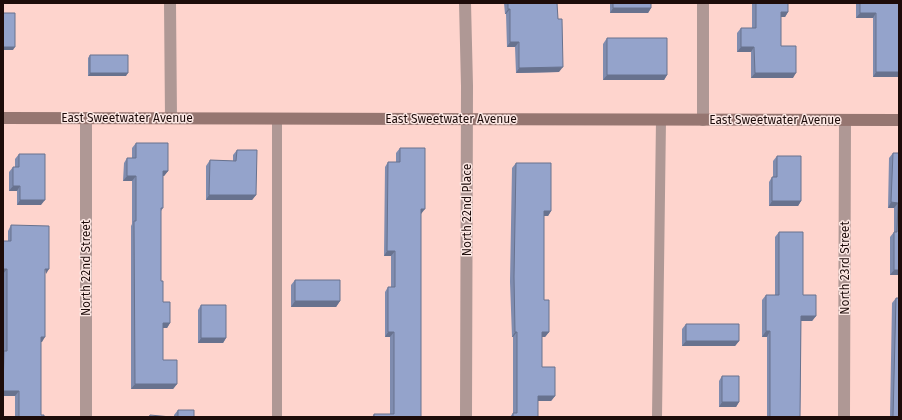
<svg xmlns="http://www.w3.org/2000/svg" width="902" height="420" viewBox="0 0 902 420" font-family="'Fira Sans',sans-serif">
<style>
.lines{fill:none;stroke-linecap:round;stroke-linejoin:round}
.lane{stroke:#af9895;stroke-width:10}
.street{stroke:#af9895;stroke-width:12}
.secondary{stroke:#967671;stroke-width:12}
.wall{fill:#7f8caf}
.shaded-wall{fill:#68728e}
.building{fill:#94a3cb;stroke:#68728e}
.labels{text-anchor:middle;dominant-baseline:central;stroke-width:3;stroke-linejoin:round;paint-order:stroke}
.street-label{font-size:12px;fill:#1d0c0a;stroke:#fce7e3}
</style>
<rect width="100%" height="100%" fill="#fed4cd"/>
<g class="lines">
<path class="lane" d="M277,417V119
M657,417L661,120"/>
<path class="street" d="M170,3L171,118
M465,3L467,86L466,417
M703,3V120
M86,417V118
M844,417L845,120"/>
<path class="secondary" d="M3,118L899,120"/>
</g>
<path class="wall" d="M504,3H557L559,72L516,73L515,47H507L506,14H505Z
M610,3H651V8L648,13H610Z
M752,3H788V12L785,17H781V46L793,78H751V52H737V33L741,28H752Z
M856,3H899V77H873V18H856Z
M607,38L667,75L664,80H603V44Z
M90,55L126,76H88V58Z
M136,143L168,171L164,176H163V208L161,211V281L163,302L170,323L167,328H163V360L177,384L173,389H131V226L132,224V181H123L124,163L127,158H132V148Z
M400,148L421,214V417H372L374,414H390V337H385V292L388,287H391V256H384L385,167L388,162H396V153Z
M237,150L256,195L252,200H206V166L210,160L233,161V155Z
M893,153H899V275H890V237L894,232V208H888L889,158Z
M19,154L41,205H17V191H9V172L13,167H15V159Z
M777,156L801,201L798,206H769V182L772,177H773V161Z
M516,163L551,211L548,216H544V300L549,332L545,337H542V367L555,396L551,401H538V417H510L513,413V337H512L510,282L512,168Z
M11,225L45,274L42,342H41V415L44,417H15V396H3V241H8V231Z
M779,232L803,295L816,316L812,321H801L800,417H767V337H762V300L766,295H775V237Z
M295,280L340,301L336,307H291V285Z
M896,298L899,417H890L892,303Z
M201,305L226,338L223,343H198V310Z
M686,324L739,341L735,346H682V329Z
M722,376L739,402L736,407H719V381Z
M178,410L194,417H174V415Z"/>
<path class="shaded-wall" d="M613,8H651L648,13H610Z
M508,9H510L506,14H505Z
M781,12H788L785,17H777Z
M860,13H876L873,18H856Z
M510,42H519L515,47H507Z
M3,47H15L13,50H3Z
M741,47H754L751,52H737Z
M563,67L559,72L516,73L519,68Z
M876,72H899V77H873Z
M90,73H128L126,76H88Z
M755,73H796L793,78H751Z
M607,75H667L664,80H603Z
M163,171H168L164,176H160Z
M127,176H136L132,181H123Z
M13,186H20L17,191H9Z
M209,195H256L252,200H206Z
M20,200H45L41,205H17Z
M772,201H801L798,206H769Z
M891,202L898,203L894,208H888Z
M421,209H425L421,214Z
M544,211H551L548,216H541Z
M387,251H395L391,256H384Z
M3,269H7L3,274Z
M45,269H49L46,274Z
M894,270H899V275H890Z
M295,301H340L336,307H291Z
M801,316H816L812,321H798Z
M163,323H170L167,328H159Z
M766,331H770L767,337H762Z
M388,332H394L390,337H385Z
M515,332H517L513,337H512Z
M542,332H549L545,337H539Z
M41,337H45L42,342H38Z
M201,338H226L223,343H198Z
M686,341H739L735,346H682Z
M135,384H177L173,389H131Z
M3,391H19L15,396H3Z
M538,396H555L551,401H535Z
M722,402H739L736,407H719Z"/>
<path class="building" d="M508,3H557L558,19H562L563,67L519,68V42H510V9H508Z
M613,3H651V8H613Z
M756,3H788V12H781V46H796V73H755L754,47H741V28H756Z
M860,3H899V72H876V13H860Z
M3,13H15V47H3Z
M607,38H667V75H607Z
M90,55H128V73H90Z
M136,143H168V171H163V208H161V281H163V302H170V323H163V360H177V384H135L134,221H136V176H127V158H136Z
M400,148H425V209H421V417H374V414H394V332H388V287H395V251H387L388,162H400Z
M237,150H257L256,195H209L210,160L236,161Z
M893,153H899V270H894V232H897L898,203L891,202Z
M19,154H45V200H20V186H13V167H19Z
M777,156H801V201H772V177H777Z
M516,163H551V211H544V300H549V332H542V367H555V396H538V417H513V413H517V332H515L514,277Z
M11,225L49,226V269H45V337H41V415H44V417H19V391H3L4,351H7V269H3V241H11Z
M779,232H803V295H816V316H801L800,417H770V331H766V295H779Z
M295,280H340V301H295Z
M896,298H899V417H893Z
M201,305H226V338H201Z
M686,324H739V341H686Z
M722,376H739V402H722Z
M178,410H194V417H178Z
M150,415L171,417H149Z"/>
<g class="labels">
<g class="street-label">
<text x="127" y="118">East Sweetwater Avenue</text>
<text x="451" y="119">East Sweetwater Avenue</text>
<text x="775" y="120">East Sweetwater Avenue</text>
<text transform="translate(467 210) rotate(-90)">North 22nd Place</text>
<text transform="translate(86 268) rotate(-90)">North 22nd Street</text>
<text transform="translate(845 268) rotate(-90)">North 23rd Street</text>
</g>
</g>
<rect width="902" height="420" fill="none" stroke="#1d0c0a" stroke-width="8"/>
</svg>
